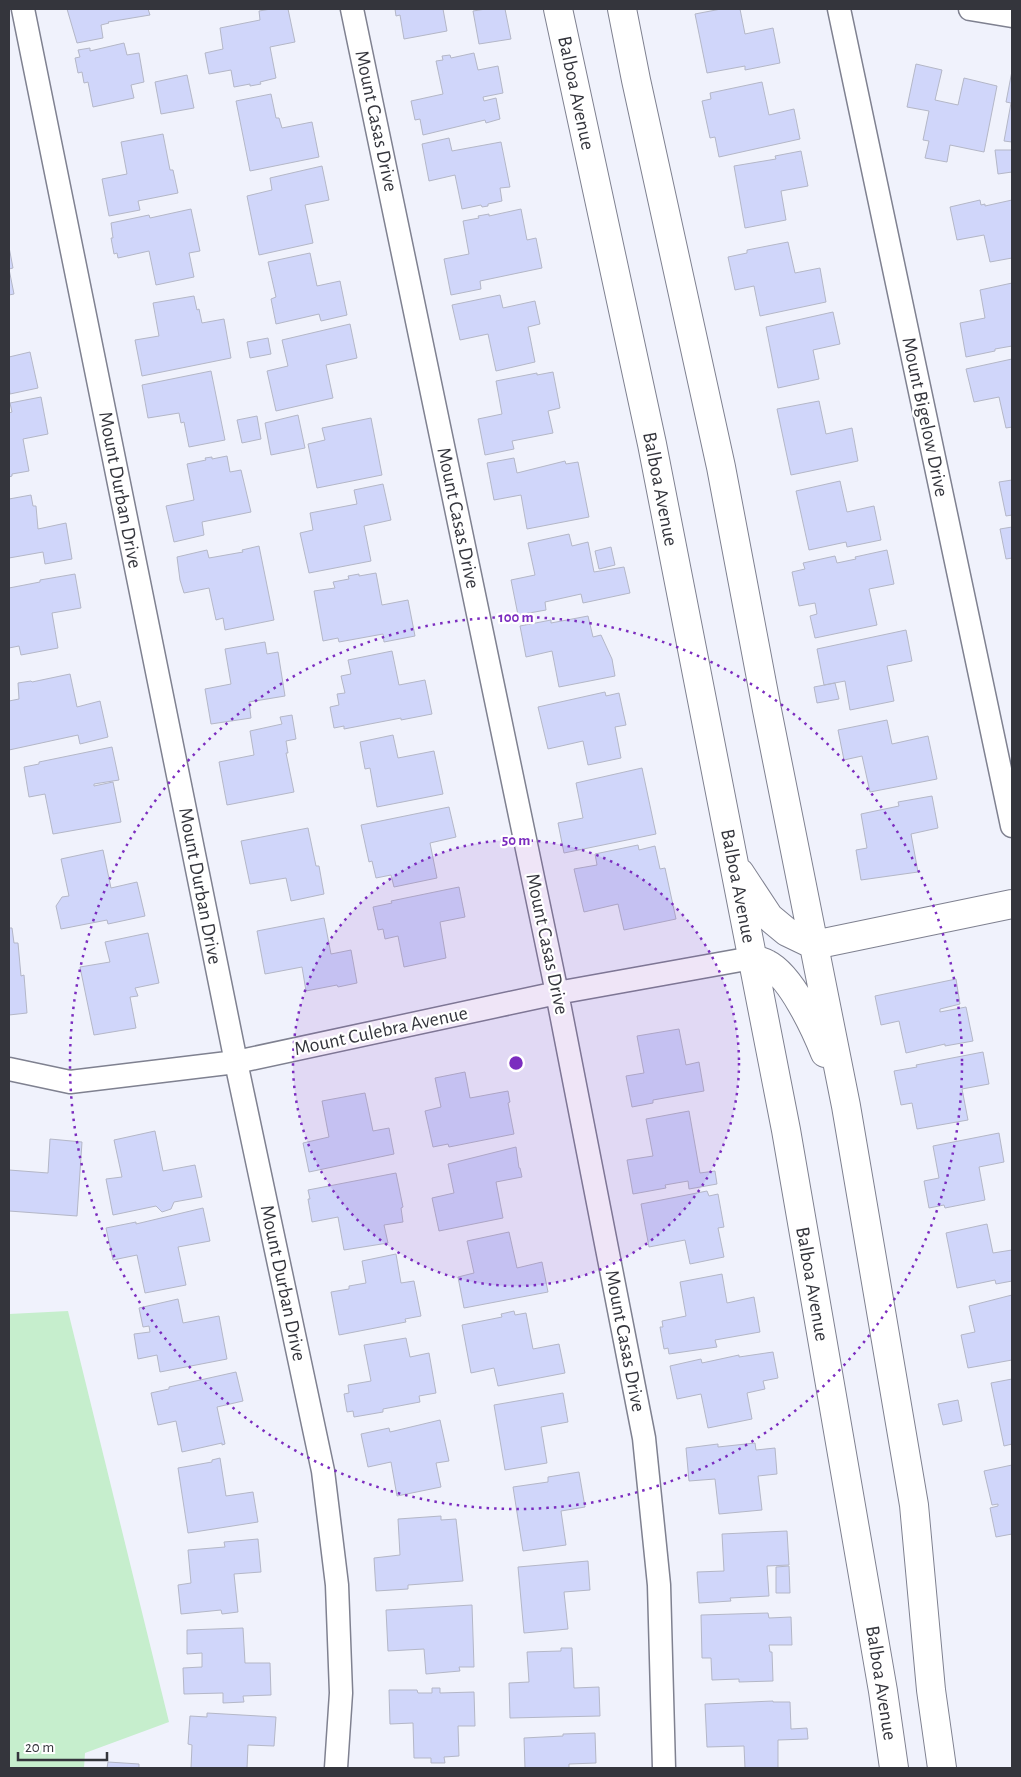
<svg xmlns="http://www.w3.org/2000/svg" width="1021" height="1777" viewBox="0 0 1021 1777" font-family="'Alegreya Sans',sans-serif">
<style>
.green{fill:#c6eecd}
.building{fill:#d0d6fa;stroke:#b4b7c7}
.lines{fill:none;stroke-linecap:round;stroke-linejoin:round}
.street-casing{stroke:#7f8190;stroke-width:25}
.secondary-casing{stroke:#7f8190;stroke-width:30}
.primary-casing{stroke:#7f8190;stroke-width:30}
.street{stroke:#fff;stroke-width:22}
.secondary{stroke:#fff;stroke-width:28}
.primary{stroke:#fff;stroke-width:28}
.ring{fill:none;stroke:#7b2cbf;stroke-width:2.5;stroke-dasharray:2.5 5}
.labels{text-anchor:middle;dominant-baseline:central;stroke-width:4.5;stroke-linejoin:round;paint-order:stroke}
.street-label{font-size:20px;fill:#34353c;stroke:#fff}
.centre{fill:#7b2cbf;stroke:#fff;stroke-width:2.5}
.ring-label{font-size:15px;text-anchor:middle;font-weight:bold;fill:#7b2cbf;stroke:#fff;stroke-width:4.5;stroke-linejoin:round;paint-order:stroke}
</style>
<rect width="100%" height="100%" fill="#f0f2fc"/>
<path class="green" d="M68,1311L169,1722L85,1753L84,1768H9V1314Z"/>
<path class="building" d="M67,9H148L150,15L108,22L109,23L101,25L103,38L77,43Z
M271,9H288L295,42L270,47L276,78L260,82L261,84L250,86V84L234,87L231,70L209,74L205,53L223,49L220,28L260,20L259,11Z
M395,9H443L447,31L404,39L400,15L396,16Z
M486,9H505L511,39L479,44L473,11Z
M721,9H740L745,34L773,28L780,63L745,70V66L707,73L695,14Z
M124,43L127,55L139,53L144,82L131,85L134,98L93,107L88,82L84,83L82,72L78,73L75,58L80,57L78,50L90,48V51Z
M474,53L478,70L498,66L503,93L483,97L484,101L496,98L500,119L486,123L485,120L423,135L420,119L415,120L411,101L443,94L436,61L443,60L442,56L450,55L451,58Z
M916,64L942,70L935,100L958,105L964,78L997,86L984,152L950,145L947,162L925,158L929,141L923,140L929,111L907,107Z
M1012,71V142L1004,141L1011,103L1006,102Z
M187,75L194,108L161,114L155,82Z
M762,82L769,115L794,109L800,139L719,157L715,137L710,138L702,101L711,99L710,93Z
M271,94L276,118H279L282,128L312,122L319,157L250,171L236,101Z
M163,134L170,170H173L178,193L138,201L140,210L109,216L102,179L127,174L121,142Z
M449,138L452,151L501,142L510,187L500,188L502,201L488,204V206L482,207L481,205L462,209L455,175L429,181L422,144Z
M995,150H1012V172L998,174Z
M801,151L808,186L781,191L786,220L745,228L734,166L776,159L775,156Z
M322,166L329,200L305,205L313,243L259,255L247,196L272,190L270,178Z
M980,200L981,205L985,204V206L1012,200V258L990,262L984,235L957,240L950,207Z
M191,209L200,251L189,253L194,277L156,285L149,251L118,258L117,253L114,254L111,238H113L111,223L149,215L150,218Z
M521,209L527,240L536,238L542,268L480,281L481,289L451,295L444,259L469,254L463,221L479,218L478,216L489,214V216Z
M788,242L795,273L820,268L826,302L760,316L754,286L735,290L728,257L747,253V250Z
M9,247L13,268L9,269L14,294L9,295Z
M310,253L317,286L340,281L347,315L321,321L319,314L276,324L271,299L276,297L268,262Z
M1012,283V346L995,349V351L966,357L960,323L985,318L980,290Z
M500,295L503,308L535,301L540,324L528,327L535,362L496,371L488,334L460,340L452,305Z
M194,296L197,310L199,309L202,323L224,319L231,358L142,376L135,340L159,336L153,303Z
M833,312L840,344L813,350L819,379L778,388L766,327Z
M350,324L357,358L326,365L333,398L276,411L267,371L288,366L282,340Z
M268,338L271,354L250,358L247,342Z
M30,352L38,388L10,394L9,386V357Z
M1012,359V427L1006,428L999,397L974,402L966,369Z
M211,371L225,440L189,447L184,422L181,423L179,413L148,418L142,385Z
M553,372L560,408L548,411L553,433L512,441L514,449L485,455L478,419L502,414L496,381L537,373V375Z
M41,397L48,434L23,439L29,471L12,474V476L9,477V413L12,412L10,403Z
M819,401L826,434L852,428L858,461L791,475L777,409Z
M298,415L305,448L271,455L265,423Z
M257,416L261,439L242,443L237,420Z
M371,418L382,475L317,488L308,444L325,440L322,428Z
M227,456L230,472L241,470L251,512L202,522L204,535L174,542L166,506L194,500L187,464L206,460L205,458L212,457V459Z
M514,458L517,473L565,461L566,464L578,462L589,517L527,529L521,495L494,500L487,463Z
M1012,480V515L1006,516L999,482Z
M840,481L847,512L874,506L881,540L847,547L846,542L809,550L796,491Z
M383,484L391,520L364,526L371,561L309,573L300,533L313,530L310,513L357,504L354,490Z
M31,495L33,506H36L38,529L66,523L72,559L45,564L43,552L9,558V499Z
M1012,527V558L1006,559L1000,529Z
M569,534L572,546L588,542L594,572L624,567L630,593L583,603L581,594L545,602L546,610L518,615L511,580L535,575L528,543Z
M259,546L274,620L225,630L223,618L216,620L209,588L184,593L180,580L177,557L207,550L209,558L243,552L242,550Z
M611,547L615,565L599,569L595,551Z
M887,550L894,584L869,589L877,625L815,638L810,616L817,614L815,603L799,606L792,572L805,569L803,563L835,556L837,563L856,559L855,557Z
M376,573L382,605L408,600L415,636L384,642L383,634L339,642L338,638L323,641L314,591L335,588L333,582L349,579L348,576L359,574V576Z
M75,574L81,608L52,613L58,648L21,655L19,646L9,648V588L40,582V580Z
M588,616L593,637L601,635L612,659L615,676L559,687L552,651L526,657L520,626L551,620V623Z
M906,630L912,661L887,666L894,701L850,710L845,681L824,685L817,649Z
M265,642L267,654L278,652L285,696L249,702L251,718L211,724L205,689L231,684L225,649Z
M392,651L399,685L425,680L432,714L401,720V718L344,729V726L334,728L330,707L339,705L337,694L345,693L341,676L351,674L348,660Z
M70,674L77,707L100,701L108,737L80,744L78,735L9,750V701L19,699L18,683L31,681L32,682Z
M835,683L839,699L817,703L814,687Z
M605,692L606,696L619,693L626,725L615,727L621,758L588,765L583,741L548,749L538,707Z
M292,715L296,739L286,741L288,753H286L294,792L227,805L219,762L254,755L250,731L282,724L280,717Z
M887,720L892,744L928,736L937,779L870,792L862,756L844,760L838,730Z
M393,735L398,758L434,751L443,794L377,807L370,768L365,769L360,742Z
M112,747L119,780L94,784V786L113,782L121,822L53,834L45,794L29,797L24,767L39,764V762Z
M642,768L656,834L564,853L558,823L583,818L576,783Z
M932,796L938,828L911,834L918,872L861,880L856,850L867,848L861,814L899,806L898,802Z
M449,807L456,837L430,843L437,878L394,887L391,875L376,878L372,861L369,862L361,825Z
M308,828L316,866H319L324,894L291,901L286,878L250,884L241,841Z
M638,845L639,850L655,846L660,869L665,868L676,919L624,930L618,904L584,912L574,869L597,865L595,854Z
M103,850L111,888L137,882L145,916L108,924L107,920L61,929L56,906L62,897L69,896L61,859Z
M459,887L465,917L440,922L446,958L404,967L398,936L385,939L383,929L378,930L373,907L392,903L391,901Z
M324,918L331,954L351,950L357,983L338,987L337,985L306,991L302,967L265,974L257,931Z
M9,928H12L14,943H18L21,976L24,975L27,1013L9,1015Z
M148,933L159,983L135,988L138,996L130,997L136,1028L94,1035L80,967L110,962L105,942Z
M956,979L960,1004L940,1009V1012L966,1007L973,1041L945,1046V1044L906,1053L899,1021L881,1025L875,996Z
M679,1029L686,1065L699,1062L704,1091L653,1100V1103L632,1107L626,1076L644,1073L637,1036Z
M983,1052L989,1084L962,1089L968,1120L917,1129L912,1103L901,1105L894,1071L917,1067L916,1065Z
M465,1072L470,1098L508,1091L510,1102L508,1103L514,1134L449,1147L448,1144L433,1147L425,1111L441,1107L435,1078Z
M365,1093L373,1131L389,1128L394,1154L309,1172L303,1143L329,1137L322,1101Z
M689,1111L700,1173L715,1171L717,1184L689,1189L688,1181L665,1185L666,1188L633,1194L627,1160L653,1156L646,1119Z
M155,1131L163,1171L195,1165L202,1197L174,1202L171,1209L162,1212L156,1206L113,1215L106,1179L122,1177L114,1140Z
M999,1133L1004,1162L979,1167L985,1200L945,1208L944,1205L929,1208L924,1181L939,1178L933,1146Z
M50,1139L82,1142L77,1216L9,1211V1170L48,1173Z
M516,1147L519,1168H520L522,1177L496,1182L503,1218L439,1231L432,1198L454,1193L448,1164Z
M396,1173L403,1207L401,1208L403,1222L384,1225L388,1243L344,1250L338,1217L312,1222L308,1199H310L308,1190Z
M707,1191L709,1196L718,1194L724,1227L718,1228L724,1257L690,1264L685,1240L649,1247L641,1204Z
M203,1208L210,1241L178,1247L186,1285L145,1293L137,1255L113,1260L106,1228L136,1222V1224Z
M987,1224L993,1253L1012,1250V1281L996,1284L995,1280L957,1288L946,1233Z
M509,1232L517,1268L542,1262L548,1292L464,1308L458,1277L474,1273L467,1241Z
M396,1254L401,1283L414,1281L421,1316L405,1319L406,1322L339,1335L331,1292L349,1289V1286L366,1283L362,1261Z
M722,1274L727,1303L754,1297L760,1332L715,1340L717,1347L669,1354L668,1348L664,1349L660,1327H663L662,1321L686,1316L680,1282Z
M1012,1295V1360L968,1368L961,1335L975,1332L969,1306Z
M178,1299L183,1323L219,1316L227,1359L160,1372L157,1355L138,1359L134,1334L150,1332L149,1326L143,1327L139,1308Z
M514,1311L515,1315L526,1313L533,1349L559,1344L565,1373L498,1386L494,1368L471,1373L462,1325L502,1317L501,1314Z
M406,1338L410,1357L429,1353L436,1393L419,1396L420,1402L383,1409V1412L354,1417L353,1411L347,1412L344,1394L349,1393L348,1385L371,1381L364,1345Z
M773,1352L778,1378L763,1381L765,1389L747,1393L752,1419L708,1428L701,1394L677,1399L670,1366L701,1359L702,1363L739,1355V1357Z
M236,1372L243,1401L217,1407L225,1444L222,1445V1443L182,1452L176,1421L158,1425L151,1393L169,1389V1387Z
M1012,1379V1444L1004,1446L991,1383Z
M563,1393L568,1422L541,1427L547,1463L505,1470L494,1405Z
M958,1400L962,1421L943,1425L938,1404Z
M440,1420L449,1461L436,1463L441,1487L397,1496L391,1462L368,1467L361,1434L389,1428L390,1432Z
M755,1443L756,1450L775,1448L777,1474L758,1476L762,1510L719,1514L715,1479L689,1481L686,1448L718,1444V1447Z
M220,1458L226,1496L253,1492L258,1522L188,1533L178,1468L212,1462V1460Z
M1012,1465V1534L996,1537L990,1508L998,1506V1504L992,1505L984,1471Z
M579,1472L585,1507L561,1511L566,1545L523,1551L513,1487L548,1482V1477Z
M441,1516V1520L456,1519L463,1581L408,1585V1589L376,1591L374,1558L400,1555L398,1519Z
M787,1531L789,1565L767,1566L769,1596L730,1598L731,1601L699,1603L697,1572L724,1571L722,1534Z
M258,1539L261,1572L234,1574L238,1612L222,1614L221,1610L181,1614L178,1585L191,1583L188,1550L225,1547L224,1542Z
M588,1561L590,1590L564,1592L568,1629L524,1633L518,1567Z
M789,1566L790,1593H776V1567Z
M472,1605L474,1667H459L460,1671L426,1674L424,1649L388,1651L386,1610Z
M768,1613L769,1618L791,1617L792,1645H769L770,1652H772L773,1681L739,1682V1679L712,1680L711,1658H702L701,1615Z
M243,1628L245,1663H270L271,1695L243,1696L244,1702L223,1703V1693L184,1694L183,1668L202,1667V1653L187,1654V1630Z
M561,1648H572L574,1688L599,1687L600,1716L510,1718L509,1683L529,1682L527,1652L561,1651Z
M432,1688H440V1693L474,1692L475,1726H458L459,1756L444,1757L445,1763H431V1758H414L413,1723L390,1724L389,1690H417L418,1693H432Z
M773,1701V1702H790L791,1729L807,1728L808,1739L778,1740V1768H745L744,1746L707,1747L705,1704Z
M207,1713L276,1717L274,1746L248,1745L247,1768H191L192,1745L188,1744L190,1716L207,1717Z
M595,1733L596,1763L569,1764V1768H521H525L524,1738L563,1736V1734Z
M108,1762L139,1764V1768H107Z"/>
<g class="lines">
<g class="street-casing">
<path id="street" d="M23,9L236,1062L323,1471L337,1585L341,1693L336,1768
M352,9L557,993L644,1438L659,1585L664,1768
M839,9L1012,826
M970,9L1012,16
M9,1069L70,1082L236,1062L557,993L752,958"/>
</g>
<g class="secondary-casing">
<path id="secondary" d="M814,945L1012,904"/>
</g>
<g class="primary-casing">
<path id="primary" d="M558,9L652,444L786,1130L883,1691L894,1768
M622,9L636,80L721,467L767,710L846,1106L914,1505L931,1690L942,1768
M740,873L769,917L787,932L814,945
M752,958C756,960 762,961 767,964C791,976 815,1028 825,1053"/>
</g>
<use href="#street" class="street"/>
<use href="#secondary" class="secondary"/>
<use href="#primary" class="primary"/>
</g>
<circle cx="516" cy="1063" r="223" fill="#7b2cbf" fill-opacity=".12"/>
<g class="ring">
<circle cx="516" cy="1063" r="223"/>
<circle cx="516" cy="1063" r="446"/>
</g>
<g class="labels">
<g class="street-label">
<text transform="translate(576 93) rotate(78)">Balboa Avenue</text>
<text transform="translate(376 121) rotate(78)">Mount Casas Drive</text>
<text transform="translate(925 417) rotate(78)">Mount Bigelow Drive</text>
<text transform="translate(660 489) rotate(79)">Balboa Avenue</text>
<text transform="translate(120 490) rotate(79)">Mount Durban Drive</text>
<text transform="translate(458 518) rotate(78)">Mount Casas Drive</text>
<text transform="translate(200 886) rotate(79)">Mount Durban Drive</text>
<text transform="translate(738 886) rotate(79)">Balboa Avenue</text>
<text transform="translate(547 944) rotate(78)">Mount Casas Drive</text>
<text transform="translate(381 1031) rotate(-12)">Mount Culebra Avenue</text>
<text transform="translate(283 1283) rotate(78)">Mount Durban Drive</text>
<text transform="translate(812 1284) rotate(80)">Balboa Avenue</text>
<text transform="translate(625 1341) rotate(79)">Mount Casas Drive</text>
<text transform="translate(881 1683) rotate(81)">Balboa Avenue</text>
</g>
</g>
<circle cx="516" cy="1063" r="8" class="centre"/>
<g class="ring-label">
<text x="516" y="622">100 m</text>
<text x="516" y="845">50 m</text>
</g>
<rect width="1021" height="1777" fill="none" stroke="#34353c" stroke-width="20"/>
<path d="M18 1752v8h89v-8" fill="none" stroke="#34353c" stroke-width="2.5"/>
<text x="25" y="1752" font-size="15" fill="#34353c" stroke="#ffffff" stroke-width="4" paint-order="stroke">20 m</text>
</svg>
